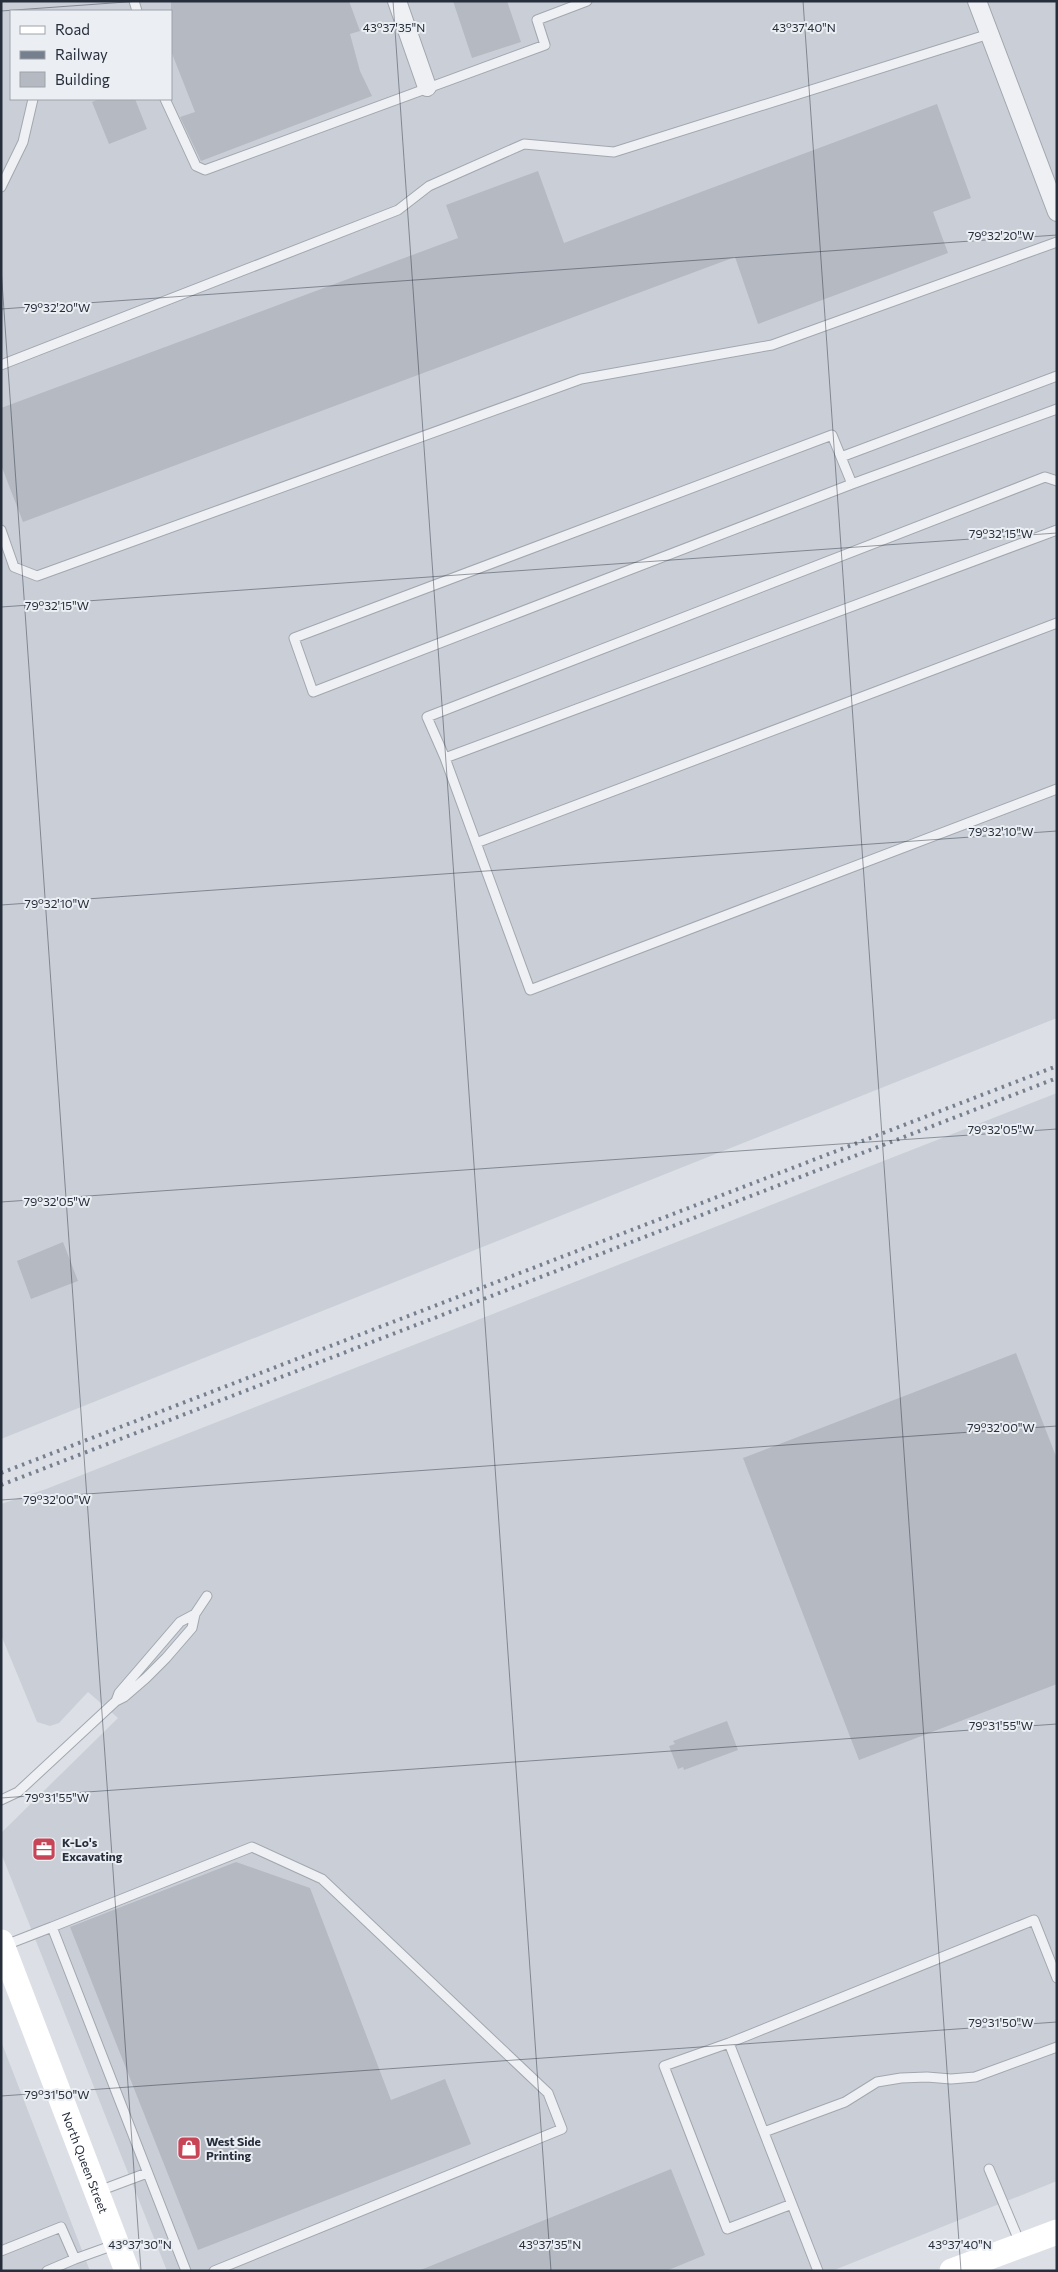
<svg xmlns="http://www.w3.org/2000/svg" width="1058" height="2272" viewBox="0 0 1058 2272" font-family="Commissioner,sans-serif">
<style>
.built{fill:#cacfd7;fill-rule:evenodd}
.building{fill:#b4b9c2}
.lines{fill:none;stroke-linecap:round;stroke-linejoin:round}
.service-casing{stroke:#a2a7af;stroke-width:11}
.minor-casing{stroke:#a2a7af;stroke-width:20}
.service{stroke:#eff0f4;stroke-width:9}
.minor{stroke:#eff0f4;stroke-width:18}
.secondary{stroke:#fff;stroke-width:25}
.rail{stroke:#767f8e;stroke-width:4;stroke-dasharray:2.5 5;stroke-linecap:butt}
.ticks{fill:none;stroke:#272e3b;stroke-width:1;stroke-opacity:0.45}
.labels{text-anchor:middle;dominant-baseline:central;stroke-width:4;stroke-linejoin:round;paint-order:stroke}
.poi-label{font-size:12px;font-weight:bold;fill:#272e3b;stroke:#ebeff4;text-anchor:start}
.street-label{font-size:12px;fill:#272e3b;stroke:#ebeff4}
.ticks-label{font-size:12px;text-anchor:middle;fill:#272e3b;stroke:#ebeff4;stroke-width:4;stroke-linejoin:round;paint-order:stroke}
</style>
<rect width="100%" height="100%" fill="#dce0e6"/>
<path class="built" d="M1,1H1057V1018L1,1439ZM11,11H171V99H11Z
M1057,1093V2181L832,2271H167L1,1853V1833L118,1718L88,1692L59,1723L50,1726L37,1722L1,1635V1504L46,1489Z
M1,2041L90,2271H1Z"/>
<path class="building" d="M171,1H349L360,31L350,34L360,71L372,96L201,161L180,117L195,112L171,51Z
M453,1H507L521,42L472,58Z
M100,99H135L147,129L109,144L92,102Z
M937,104L971,198L933,212L948,253L758,324L735,257L23,522L1,465V408L458,238L446,205L538,171L564,243Z
M63,1242L78,1281L31,1299L17,1261Z
M1016,1353L1057,1459V1684L859,1760L743,1458Z
M727,1721L738,1750L684,1770L683,1767L678,1769L669,1746L675,1744L673,1741Z
M236,1862L310,1888L391,2100L445,2079L471,2144L198,2250L70,1927Z
M671,2169L705,2255L666,2271H418Z"/>
<g class="lines">
<g class="service-casing">
<path id="service" d="M134,1L137,11
M165,99L196,166L205,170L545,45L537,20L587,1
M1,187L23,142L33,99
M1,365L398,210L429,186L524,144L614,152L989,34
M841,457L1057,376
M1057,481L1045,477L427,717L445,758L1057,530
M852,484L832,435L294,638L313,692L852,484L1057,409
M1,530L14,567L37,576L581,379L772,345L1057,242
M445,758L530,990L1057,789
M476,843L1057,623
M116,1701L119,1693L180,1622L195,1614
M1,1800L18,1792L116,1701L124,1697L146,1678L166,1658L192,1628L195,1614L207,1596
M52,1927L252,1847L322,1879L548,2093L562,2129L214,2271
M3,1946L52,1927L186,2271
M729,2043L818,2271
M764,2132L845,2102L877,2082L901,2078L927,2077L951,2079L975,2077L1057,2047
M989,2169L1020,2243
M99,2191L147,2173
M792,2204L727,2229L664,2066L729,2043L1034,1920L1057,1978
M1,2251L61,2227L75,2259L47,2271
M75,2259L114,2245"/>
</g>
<g class="minor-casing">
<path id="minor" d="M397,1L427,87
M977,1L1057,212"/>
</g>
<use href="#service" class="service"/>
<use href="#minor" class="minor"/>
<g class="secondary">
<path id="s1" d="M1,1942L127,2271"/>
<path d="M952,2271L1057,2232"/>
</g>
<path class="rail" d="M1,1473L1057,1066
M1,1485L1057,1078"/>
</g>
<path class="ticks" d="M393,1L551,2271M803,1L961,2271M1,11L140,1M1,268L141,2271M1,309L1057,235M1,607L1057,533M1,905L1057,831M1,1202L1057,1129M1,1500L1057,1426M1,1798L1057,1724M1,2096L1057,2022"/>
<defs>
<g id="office-square" transform="scale(1.25)"><rect x="-9" y="-9" width="18" height="18" rx="4" fill="#c74556" stroke="#ebeff4"/><path d="M-6-3h4V-5.5h4V-3h4V5H-6ZM-1-4.5V-3h2v-1.5ZM-6 0V1H6V0Z" fill="#fff"/></g>
<g id="shop-square" transform="scale(1.25)"><rect x="-9" y="-9" width="18" height="18" rx="4" fill="#c74556" stroke="#ebeff4"/><path d="M-5-2.5h2.3a2.7 3.5 0 0 1 5.4 0H5L5.5 6h-11ZM-1.5-2.5h3a1.5 2.3 0 0 0-3 0Z" fill="#fff"/></g>
</defs>
<g fill-rule="evenodd">
<use href="#office-square" x="44" y="1849"/>
<use href="#shop-square" x="189" y="2148"/>
</g>
<g class="labels">
<g class="poi-label">
<text x="62" y="1842">K-Lo's<tspan x="62" dy="14">Excavating</tspan></text>
<text x="206" y="2141">West Side<tspan x="206" dy="14">Printing</tspan></text>
</g>
<g class="street-label">
<text stroke="none"><textPath href="#s1" startOffset="236">North Queen Street</textPath></text>
</g>
</g>
<g class="ticks-label">
<text x="394" y="32">43°37'35"N</text>
<text x="804" y="32">43°37'40"N</text>
<text x="1001" y="240">79°32'20"W</text>
<text x="57" y="312">79°32'20"W</text>
<text x="1001" y="538">79°32'15"W</text>
<text x="57" y="610">79°32'15"W</text>
<text x="1001" y="836">79°32'10"W</text>
<text x="57" y="908">79°32'10"W</text>
<text x="1001" y="1134">79°32'05"W</text>
<text x="57" y="1206">79°32'05"W</text>
<text x="1001" y="1432">79°32'00"W</text>
<text x="57" y="1504">79°32'00"W</text>
<text x="1001" y="1730">79°31'55"W</text>
<text x="57" y="1802">79°31'55"W</text>
<text x="1001" y="2027">79°31'50"W</text>
<text x="57" y="2099">79°31'50"W</text>
<text x="140" y="2249">43°37'30"N</text>
<text x="550" y="2249">43°37'35"N</text>
<text x="960" y="2249">43°37'40"N</text>
</g>
<rect width="1058" height="2272" fill="none" stroke="#272e3b" stroke-width="5"/>
<rect x="10" y="10" width="162" height="90" fill="#ebeff4" stroke="#9da2aa"/>
<rect x="20" y="26" width="25" height="8" fill="#ffffff" stroke="#9da2aa"/>
<text x="55" y="35" font-size="15" fill="#272e3b">Road</text>
<rect x="20" y="51" width="25" height="8" fill="#767f8e" stroke="#9da2aa"/>
<text x="55" y="60" font-size="15" fill="#272e3b">Railway</text>
<rect x="20" y="72" width="25" height="15" fill="#b4b9c2" stroke="#9da2aa"/>
<text x="55" y="85" font-size="15" fill="#272e3b">Building</text>
</svg>
